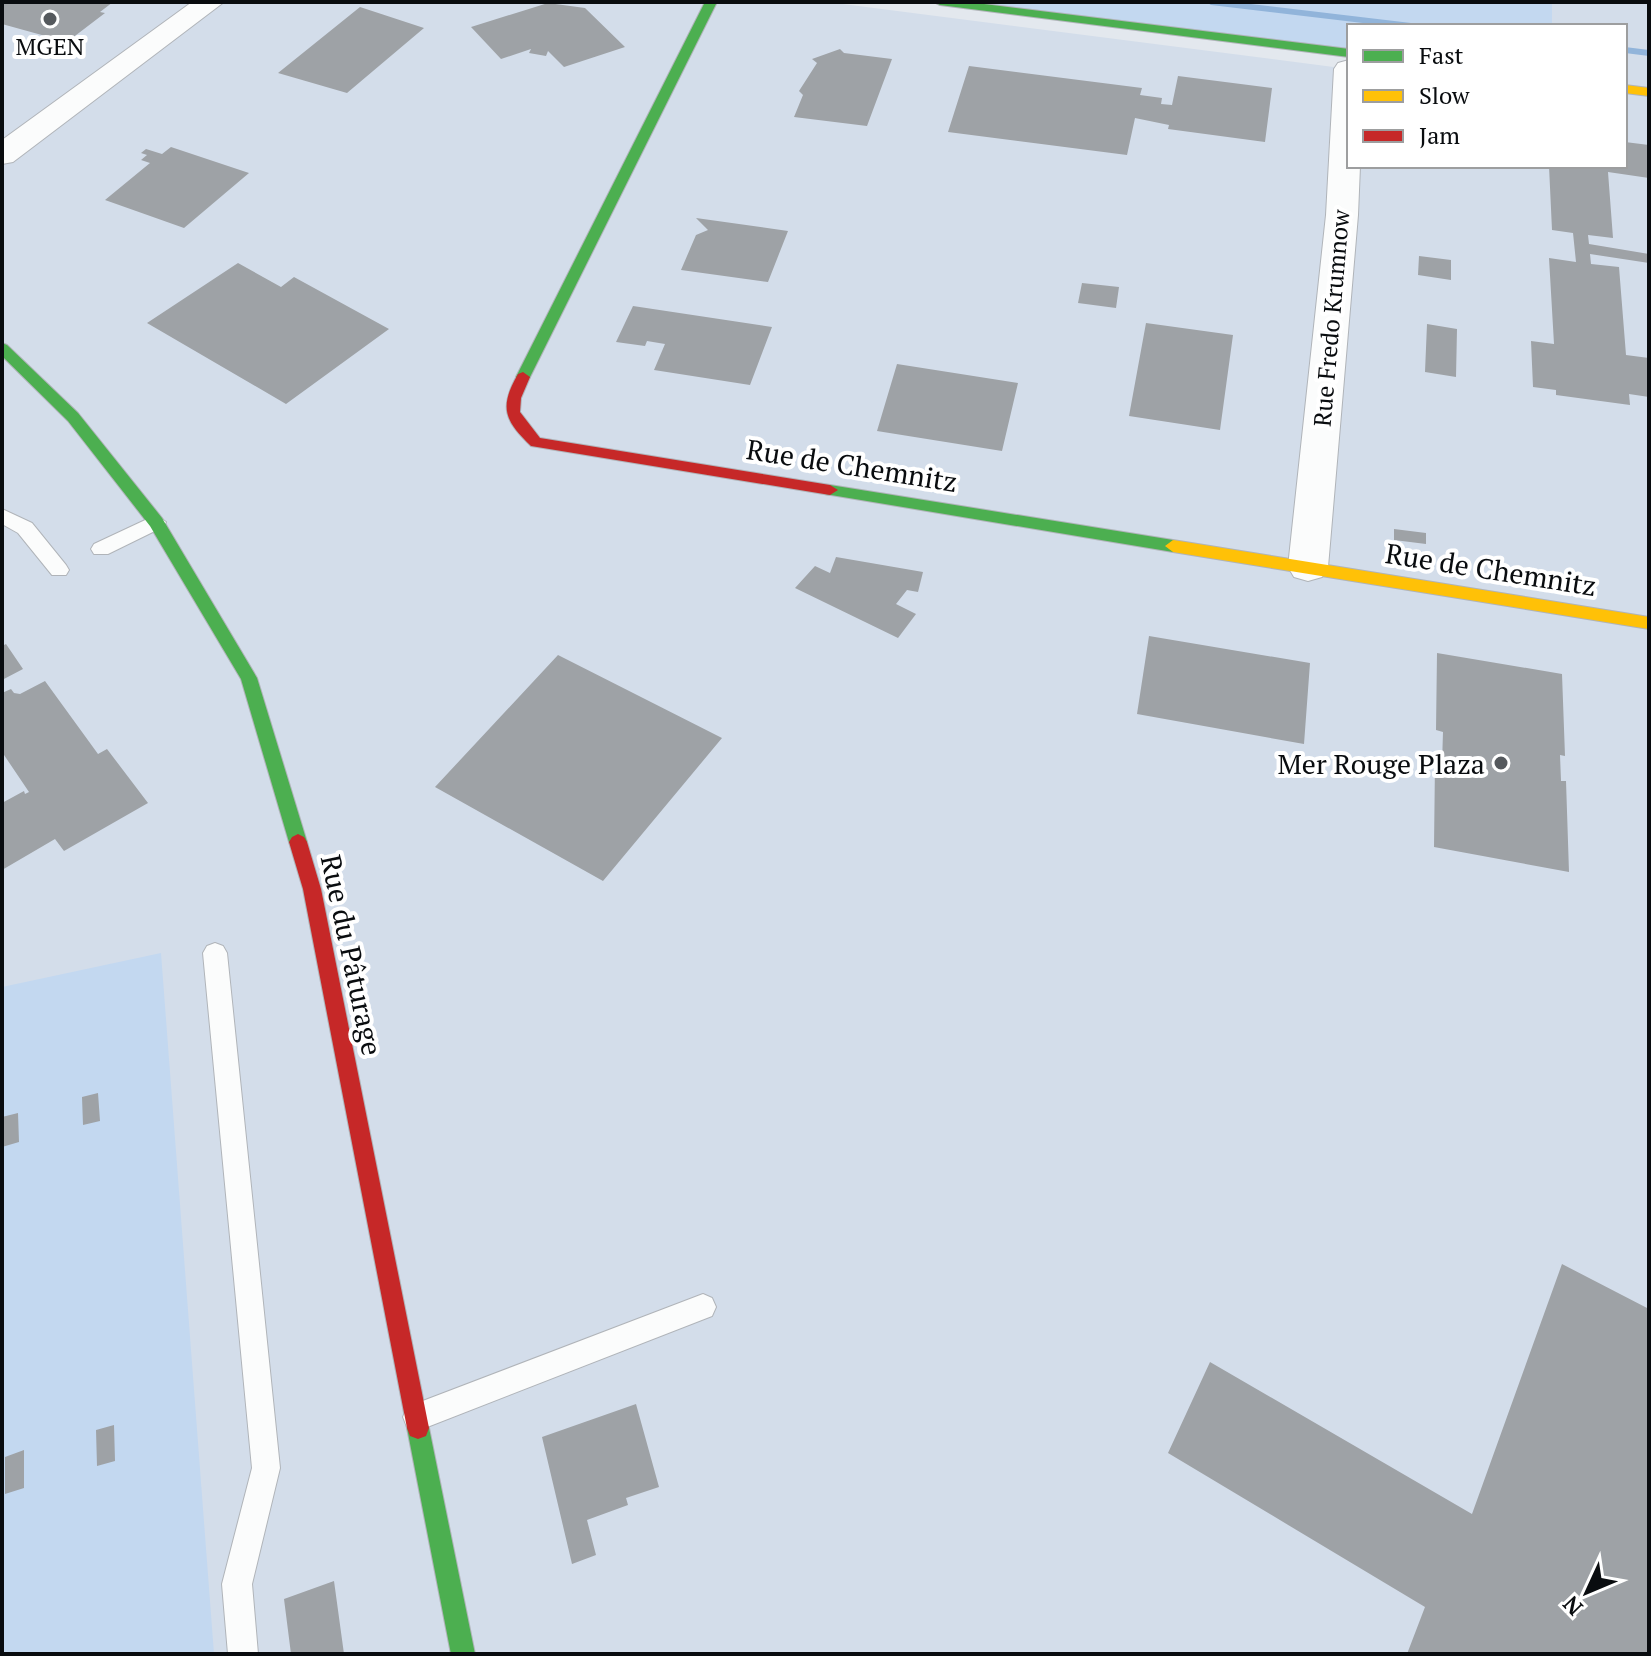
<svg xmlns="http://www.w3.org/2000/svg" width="1651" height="1656" viewBox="0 0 1651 1656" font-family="'PT Serif',serif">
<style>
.built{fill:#d3ddea}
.green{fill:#c3d8f0}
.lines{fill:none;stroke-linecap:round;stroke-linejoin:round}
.stream{fill:#91b4da;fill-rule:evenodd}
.building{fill:#9ea2a6}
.lane-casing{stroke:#b0b4b9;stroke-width:2}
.street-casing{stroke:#b0b4b9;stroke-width:2}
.fast-casing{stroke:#b0b4b9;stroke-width:2}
.slow-casing{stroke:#b0b4b9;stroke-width:2}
.jam-casing{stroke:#b0b4b9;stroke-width:2}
.lane{fill:#fbfcfc;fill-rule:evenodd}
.street{fill:#fbfcfc;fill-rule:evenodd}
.fast{fill:#4caf50;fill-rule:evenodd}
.slow{fill:#ffc107;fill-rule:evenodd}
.jam{fill:#c62828;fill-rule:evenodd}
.poi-dot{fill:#55595d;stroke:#fff;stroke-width:3}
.labels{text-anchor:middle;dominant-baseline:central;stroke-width:8;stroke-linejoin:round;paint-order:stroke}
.far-poi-label{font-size:24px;fill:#090c0f;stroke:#fff}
.far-street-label{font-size:24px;fill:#090c0f;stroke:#fff}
.street-label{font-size:28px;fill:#090c0f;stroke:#fff}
.poi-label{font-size:28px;fill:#090c0f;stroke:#fff;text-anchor:end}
</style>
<rect width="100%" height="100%" fill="#e3e8ee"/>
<path class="built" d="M2,2H827L1349,69V166H1625V26H1552V2H1649V1654H2Z"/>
<path class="green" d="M940,2H1552V26H1349V53Z
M161,953L214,1654H2V987Z"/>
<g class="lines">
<path class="stream" d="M1206,2H1234L1411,23L1416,26H1388L1211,5Z
M1625,47L1649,50V56L1625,53Z"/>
</g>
<path class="building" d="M2,2H113L100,12L105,13L67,42L2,24Z
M548,3L585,8L625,47L564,67L548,51L546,56L529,53L531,49L501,59L471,27Z
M360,7L424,28L347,93L278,73Z
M840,49L844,53L892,59L867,126L794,117L803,95L799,91L817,63L812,59Z
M969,66L1142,88L1140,95L1162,98L1161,104L1172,105L1178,76L1272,88L1265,142L1168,129L1169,125L1135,118L1127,155L948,132Z
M1625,142L1649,145V178L1608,172L1613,238L1588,235L1589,244L1649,254V263L1590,254L1591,264L1619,267L1626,355L1649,358V397L1629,394L1630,405L1556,395V390L1533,387L1531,341L1554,344L1549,258L1576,262L1573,233L1552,230L1549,166H1625Z
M171,147L249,173L184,228L105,200L150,163L141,160L147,155L141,153L146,149L162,154Z
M696,218L788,231L768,282L681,270L696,235L708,230Z
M1419,256L1451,260V280L1418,275Z
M238,263L281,287L294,277L389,329L286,404L147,323Z
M1082,283L1119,287L1116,308L1078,303Z
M633,306L772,327L750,385L654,370L665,344L647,341L645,346L616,342Z
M1146,323L1233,335L1220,430L1129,416Z
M1427,324L1457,329L1456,377L1425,372Z
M897,364L1018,383L1002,451L877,431Z
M1394,529L1426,533V544L1394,540Z
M836,557L923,572L918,592L907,590L896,604L916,614L898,638L795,588L815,566L830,573Z
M1149,636L1310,663L1304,744L1137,714Z
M6,644L23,669L2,680V646Z
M1437,653L1562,674L1565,756L1560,755L1561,781H1566L1569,872L1434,847L1435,762L1442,764L1443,732L1436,730Z
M558,655L722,738L603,881L435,787Z
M45,681L98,754L107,749L148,803L64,851L55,839L2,870V803L24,791L25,794L29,792L2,752V693L11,689L14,693L20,694Z
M98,1093L100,1121L83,1125L82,1097Z
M18,1113L19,1142L2,1147V1117Z
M1562,1264L1649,1309V1654H1407L1425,1607L1168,1453L1210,1362L1472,1514Z
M636,1404L659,1487L626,1498L628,1505L587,1520L596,1555L572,1564L542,1437Z
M114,1425L115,1461L97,1466L96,1430Z
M24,1450V1488L5,1494V1457Z
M334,1581L344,1654H291L284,1599Z"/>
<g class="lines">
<g class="lane-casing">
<path id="lane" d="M2,509L32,523L66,565L69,570L66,575H52L18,533L2,524Z
M156,515L166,522L163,527L108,554H94L91,549L94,544Z
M215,943L223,946L227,953L280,1468L252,1584L258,1654H228L222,1584L252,1468L203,953L207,946Z
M703,1294L712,1298L716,1307L712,1316L417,1431L407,1427L403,1417L407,1407Z"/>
</g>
<g class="street-casing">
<path id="street" d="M192,2H224L13,162L2,164V140Z
M1349,60V166H1360L1358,215L1328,567L1322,577L1308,581L1294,577L1288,567L1326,215L1334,69L1338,63Z"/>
</g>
<g class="fast-casing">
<path id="fast" d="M705,2H717L530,377L528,380H518L516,377Z
M934,2H968L1349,49V57L940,5Z
M2,343L7,345L78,413L162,518L257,678L307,842L304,847H292L289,842L241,679L150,526L68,421L2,356Z
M830,485L1173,540L1181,546L1173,552L825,494L822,490Z
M418,1417L426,1420L429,1428L475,1654H451L407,1428L410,1420Z"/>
</g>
<g class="slow-casing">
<path id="slow" d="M1625,85L1649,88V96L1625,93Z
M1173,540L1649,617V629L1173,552L1165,546Z"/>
</g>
<g class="jam-casing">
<path id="jam" d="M523,372L530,377L521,398L520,412L540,438L830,485L838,490L830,495L531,446C504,420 499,407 518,374Z
M298,834L304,837L307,842L321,889L429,1428L426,1436L418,1439L410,1436L407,1428L303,889L289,842L292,837Z"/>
</g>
<use href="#lane" class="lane"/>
<use href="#street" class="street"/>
<use href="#fast" class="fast"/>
<use href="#slow" class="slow"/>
<use href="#jam" class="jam"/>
</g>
<g class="poi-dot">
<circle cx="50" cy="19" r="8"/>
<circle cx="1501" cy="763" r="8"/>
</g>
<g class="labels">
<g class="far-poi-label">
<text x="50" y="46">MGEN</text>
</g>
<g class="far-street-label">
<text transform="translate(1331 318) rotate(-85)">Rue Fredo Krumnow</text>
</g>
<g class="street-label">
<text transform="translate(852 465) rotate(9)">Rue de Chemnitz</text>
<text transform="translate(1491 569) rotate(9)">Rue de Chemnitz</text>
<text transform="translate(352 955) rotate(78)">Rue du Pâturage</text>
</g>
<g class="poi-label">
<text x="1485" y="763">Mer Rouge Plaza</text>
</g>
</g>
<rect width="1651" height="1656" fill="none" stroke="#090c0f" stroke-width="8"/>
<rect x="1347" y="24" width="280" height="144" fill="#ffffff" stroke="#9d9e9f" stroke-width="2"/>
<rect x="1363" y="50" width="40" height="12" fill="#4caf50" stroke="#9d9e9f" stroke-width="2"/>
<text x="1419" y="64" font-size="24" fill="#090c0f">Fast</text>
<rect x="1363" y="90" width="40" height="12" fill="#ffc107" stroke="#9d9e9f" stroke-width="2"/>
<text x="1419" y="104" font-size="24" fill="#090c0f">Slow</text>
<rect x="1363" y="130" width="40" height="12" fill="#c62828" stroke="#9d9e9f" stroke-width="2"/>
<text x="1419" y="144" font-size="24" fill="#090c0f">Jam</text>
<g transform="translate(1587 1592) rotate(226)" stroke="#ffffff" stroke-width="6" paint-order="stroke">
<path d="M0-6L14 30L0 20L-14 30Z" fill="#090c0f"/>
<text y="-12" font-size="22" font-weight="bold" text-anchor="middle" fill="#090c0f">N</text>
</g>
</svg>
